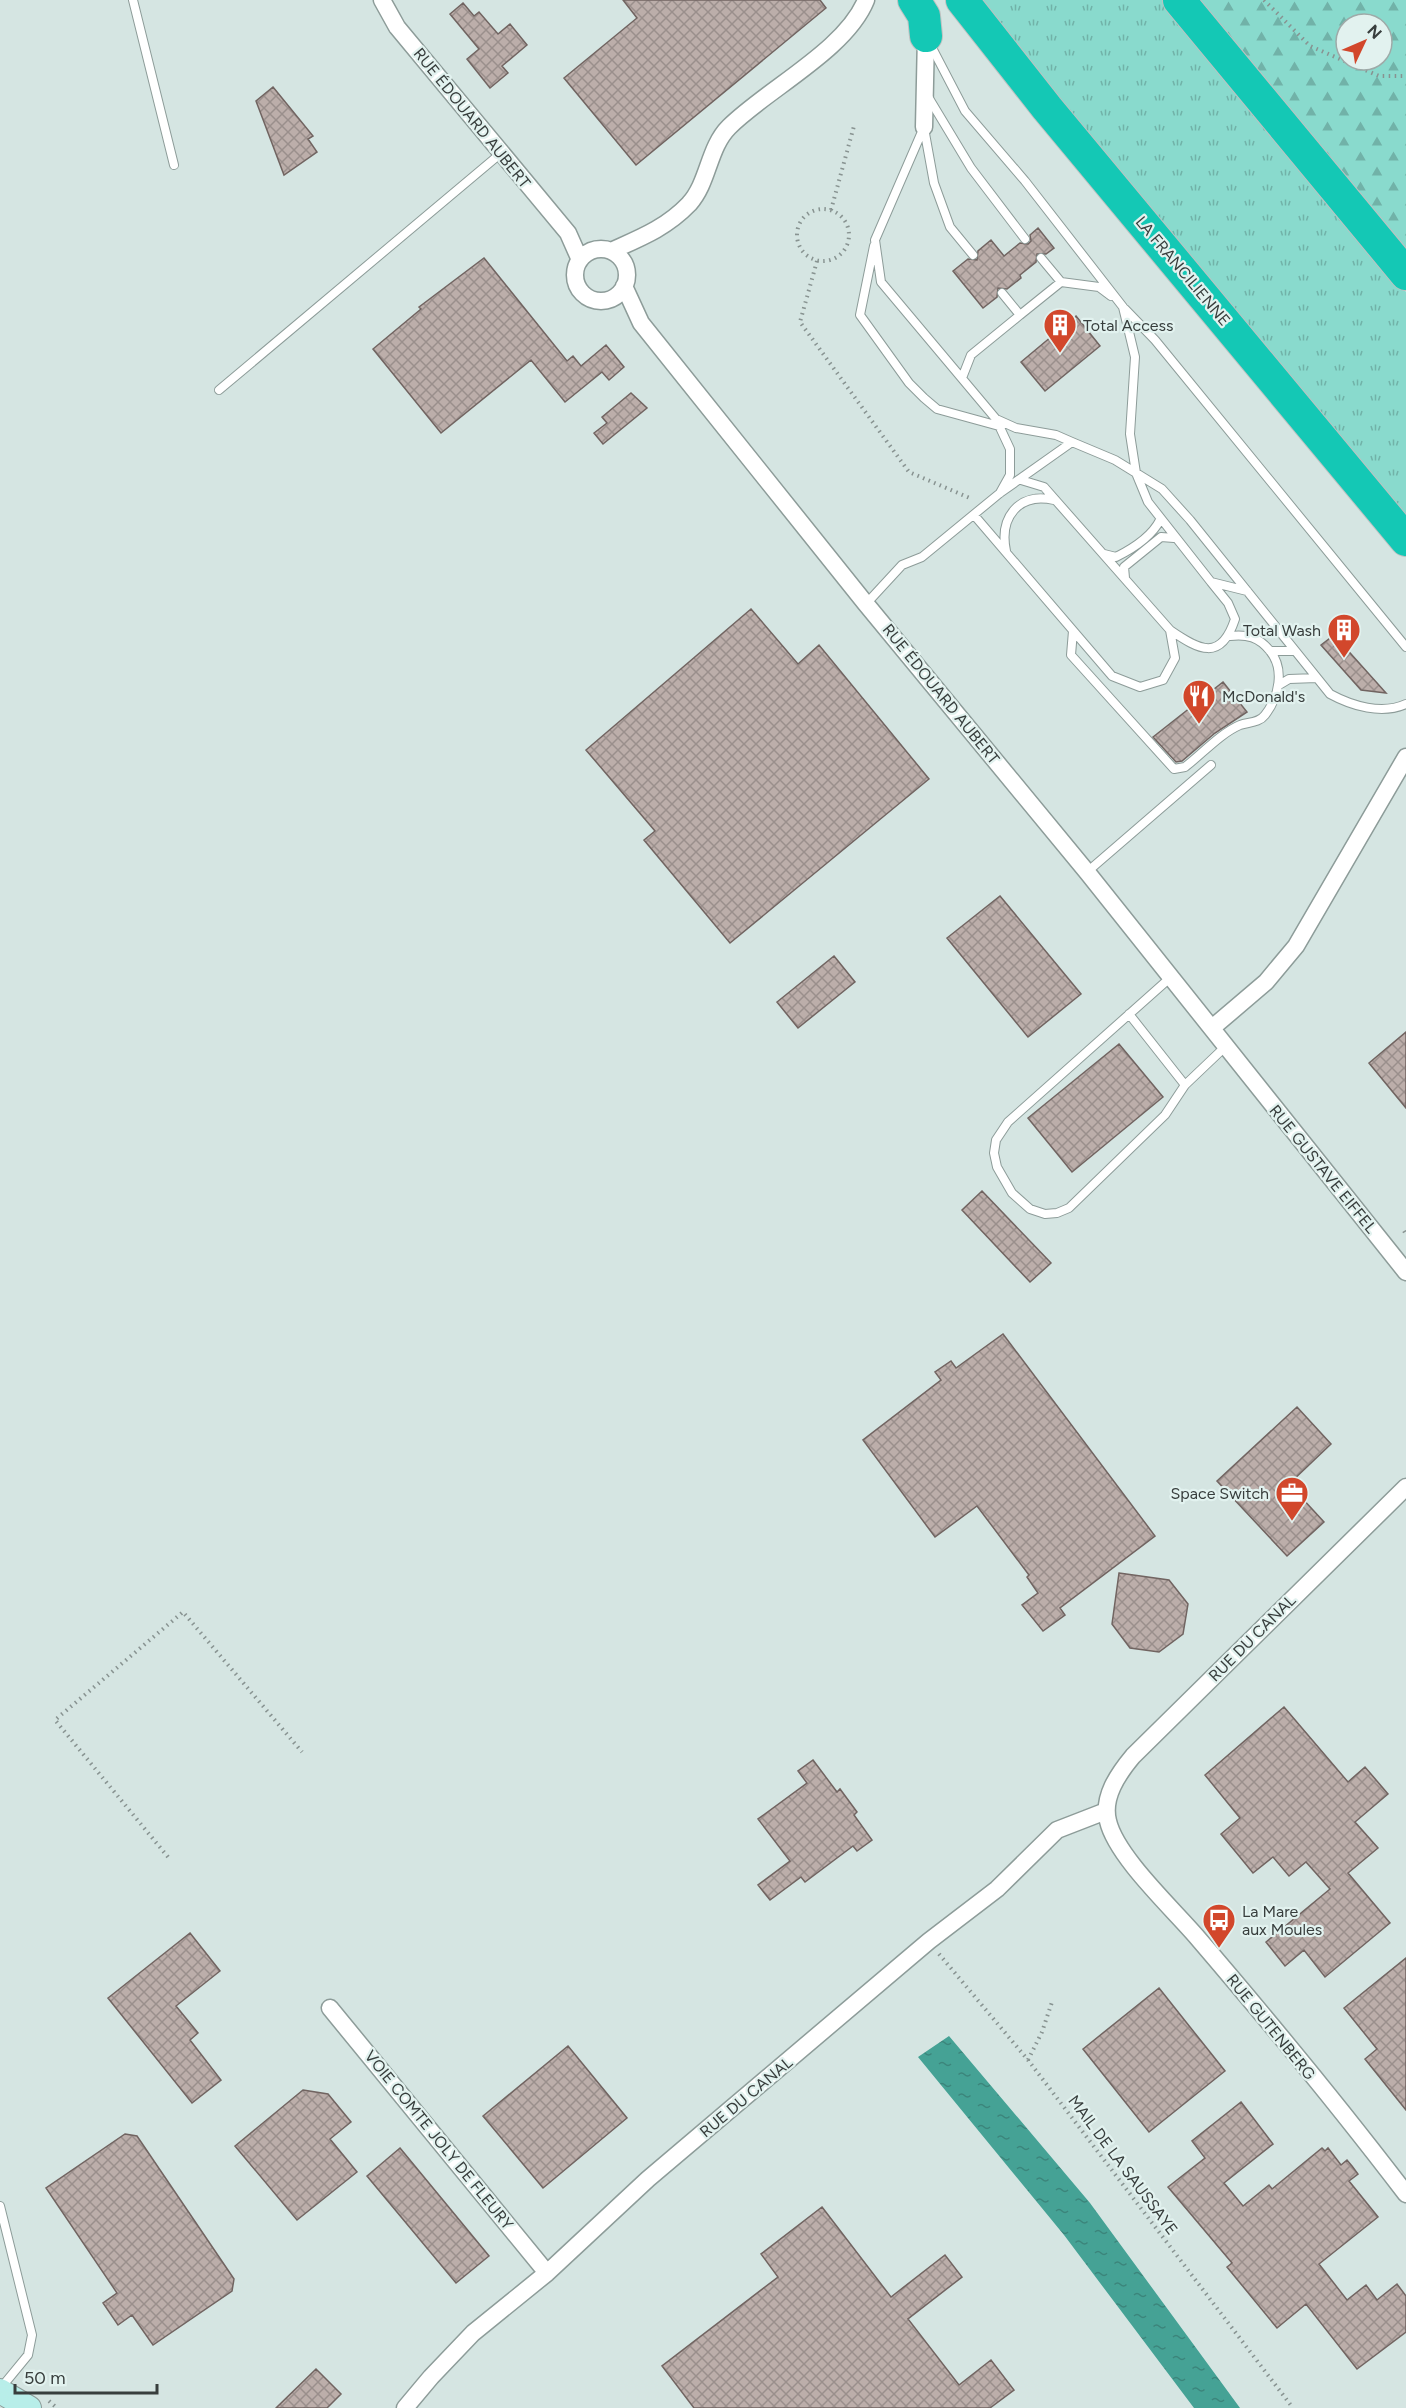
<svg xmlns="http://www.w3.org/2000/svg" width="1406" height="2408" viewBox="0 0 1406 2408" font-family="Figtree,sans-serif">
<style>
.grass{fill:url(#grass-tufts)}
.forest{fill:url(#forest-firs);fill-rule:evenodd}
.water{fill:url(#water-ripples)}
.building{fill:url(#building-cross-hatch);stroke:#716461;stroke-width:1.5}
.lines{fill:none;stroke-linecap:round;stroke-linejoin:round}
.lane-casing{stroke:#8d9c99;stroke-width:10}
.street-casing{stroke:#8d9c99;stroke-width:19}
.secondary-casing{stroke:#8d9c99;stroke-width:26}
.highway-casing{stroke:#bfc1c1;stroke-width:34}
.path{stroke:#889391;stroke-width:4;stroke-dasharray:1.5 4.5;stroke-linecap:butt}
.lane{stroke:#fff;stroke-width:8}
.street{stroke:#fff;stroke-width:16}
.secondary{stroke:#b8eee9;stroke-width:24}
.highway{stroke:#14c8b5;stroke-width:32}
.labels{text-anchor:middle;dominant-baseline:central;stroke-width:4.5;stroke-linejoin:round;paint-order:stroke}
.street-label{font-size:16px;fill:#383e3d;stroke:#e2f2ef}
.poi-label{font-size:16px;fill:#383e3d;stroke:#e2f2ef;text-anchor:start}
</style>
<defs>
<pattern id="grass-tufts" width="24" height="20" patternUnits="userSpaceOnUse" patternTransform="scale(1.5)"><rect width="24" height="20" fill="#89dacd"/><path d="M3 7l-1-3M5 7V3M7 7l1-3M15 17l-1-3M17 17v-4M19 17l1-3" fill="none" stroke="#71b2a8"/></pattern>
<pattern id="forest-firs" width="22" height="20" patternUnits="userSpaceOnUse" patternTransform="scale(1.5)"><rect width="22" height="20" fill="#89dacd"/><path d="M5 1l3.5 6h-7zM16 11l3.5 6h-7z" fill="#71b2a8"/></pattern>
<pattern id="water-ripples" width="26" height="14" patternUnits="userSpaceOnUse" patternTransform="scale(1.5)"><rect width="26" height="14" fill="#45a295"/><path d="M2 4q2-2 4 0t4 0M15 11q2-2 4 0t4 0" fill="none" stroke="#3b857b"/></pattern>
<pattern id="building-cross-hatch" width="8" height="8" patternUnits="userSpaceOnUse" patternTransform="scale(1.5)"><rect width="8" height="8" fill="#bcaeaa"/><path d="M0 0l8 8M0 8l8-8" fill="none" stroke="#9a8f8c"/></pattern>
</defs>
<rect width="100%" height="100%" fill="#d5e5e2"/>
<path class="grass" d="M977,0H1164L1406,292V521Z"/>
<path class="forest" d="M1196,0H1406V252ZM1346,24H1382V60H1346Z"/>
<path class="water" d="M949,2036L1090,2203L1240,2408H1194L1064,2235L918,2057Z"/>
<path class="building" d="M623,0H820L826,8L636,165L564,78L637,18Z
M463,3L474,16L479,12L498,34L510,24L527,45L502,66L508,73L490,88L467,59L479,49L450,14Z
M273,87L313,136L308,139L317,152L284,175L256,101Z
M1038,228L1054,248L1046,254H1037L1036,262L1020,275L1021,278L1007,289L998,288L997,297L983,308L953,271L968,259L977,260L978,251L991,240L1004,256L1020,243L1028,244L1031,241L1030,235Z
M484,258L567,361L573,356L581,366L606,345L624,367L609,380L602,372L565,402L531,360L441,433L373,349L421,309L419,307Z
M1076,316L1100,346L1045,391L1021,362Z
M631,393L647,408L603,444L594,433L607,423L602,417Z
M751,609L798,664L819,645L929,779L730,943L644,840L655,831L586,750Z
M1334,635L1386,693L1361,690L1321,645Z
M1223,682L1247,712L1215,733L1182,761L1176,762L1153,737Z
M1000,896L1081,994L1028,1037L947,938Z
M834,956L855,982L798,1028L777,1002Z
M1406,1032V1108L1369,1063Z
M1119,1044L1163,1097L1072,1172L1028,1118Z
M982,1191L1051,1263L1030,1282L962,1210Z
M1003,1334L1155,1536L1060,1608L1065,1615L1043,1631L1022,1605L1038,1593L1027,1577L1029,1575L977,1506L935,1537L863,1440L941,1380L935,1372L951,1361L956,1368Z
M1297,1407L1331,1444L1289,1484L1324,1522L1287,1556L1217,1481Z
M1119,1573L1169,1580L1188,1604L1183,1634L1159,1652L1130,1648L1112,1624Z
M1284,1707L1348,1782L1365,1767L1388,1794L1355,1822L1378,1848L1348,1873L1390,1923L1325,1977L1304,1950L1285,1966L1266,1942L1330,1889L1306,1862L1289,1876L1273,1857L1253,1873L1221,1834L1240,1818L1205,1775Z
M813,1760L837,1792L840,1789L857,1812L854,1815L872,1840L857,1851L853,1846L805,1882L801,1877L770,1900L758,1885L790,1861L758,1819L807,1783L798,1771Z
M190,1933L220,1971L176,2006L198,2033L190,2040L221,2080L192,2103L108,1998Z
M1406,1958V2110L1365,2059L1377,2049L1344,2008Z
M1159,1988L1225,2071L1149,2132L1083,2049Z
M568,2046L627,2118L543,2188L483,2116Z
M303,2090L328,2094L351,2122L330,2139L357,2172L297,2220L235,2146Z
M1241,2102L1273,2144L1224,2183L1243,2206L1269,2185L1272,2189L1322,2148L1325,2151L1328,2148L1341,2165L1347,2160L1352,2166L1358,2174L1349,2181L1378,2217L1319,2264L1347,2300L1366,2285L1377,2300L1397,2284L1406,2296V2332L1357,2369L1306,2304L1277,2328L1227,2267L1232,2263L1168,2187L1205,2158L1192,2141Z
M125,2134L137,2136L234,2279L232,2291L153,2345L132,2315L118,2325L103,2303L117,2293L46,2188Z
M400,2148L489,2256L456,2283L367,2176Z
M822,2207L891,2297L945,2255L962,2277L908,2319L959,2385L991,2360L1014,2390L990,2408H694L662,2366L778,2277L761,2254Z
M316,2369L341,2394L327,2408H276Z"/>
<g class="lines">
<g class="lane-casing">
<path id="lane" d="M133,0L174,165
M929,42L965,111L1025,181L1123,307L1135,357L1130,434L1136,473L1148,502L1211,582L1247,591
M927,95L971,168L1025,239
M924,127L875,240L881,282L996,419L1010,449V475L1000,493
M924,128L934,183L950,227L973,255
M874,246L860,315L909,383L924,398L937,409L999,426
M1041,258L1061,282
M1002,293L1020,315L1061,282L1099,287L1111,296
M1125,309L1155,340L1406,647
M962,378L971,355L1020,315
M219,390L500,154
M996,419L1016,428L1056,435L1072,442L1115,460L1162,489L1190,520L1330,694C1352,706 1382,715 1406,704
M974,515L1112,676L1140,687L1163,680L1175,658L1170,630L1044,487L1021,480
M1006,551C999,517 1019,492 1054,500
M1104,554L1116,557C1132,549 1152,536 1160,520
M1125,578L1124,567L1161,537L1174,538
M866,604L902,565L922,557L1000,493L1072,442
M1170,630C1199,650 1221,662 1235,619L1228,603L1211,582
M1073,631L1071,655L1174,769L1185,767C1202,754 1221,733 1240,725C1249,722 1259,723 1265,715C1279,697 1285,669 1270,651C1259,637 1247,634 1230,636
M1270,651H1295
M1279,685L1289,679L1317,678
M1087,872L1211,765
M1171,977L1008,1122L996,1140L994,1153L997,1167L1012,1193L1030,1209L1045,1214L1057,1213L1069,1208L1165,1115L1185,1085L1226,1046
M1129,1014L1185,1085
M0,2206L32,2335L28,2355L0,2389"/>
</g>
<g class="street-casing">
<path id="street" d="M382,0L397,27L568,233L580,260
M924,127L926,36
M575 275a26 26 0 1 1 52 0a26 26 0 1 1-52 0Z
M611,251C640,238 666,228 689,204C709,182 708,148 729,127C767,89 846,50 866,0
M624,286L641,323L866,604L1087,872L1406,1272
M1212,1028L1266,982L1296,946L1406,757
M1406,1487L1133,1756C1118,1774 1102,1797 1108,1821C1116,1856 1172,1908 1196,1936C1268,2020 1339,2106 1406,2194
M330,2008L547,2273
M405,2408L431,2377L473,2333L547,2273L648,2179L929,1941L997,1889L1057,1830L1106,1811"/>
</g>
<g class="secondary-casing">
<path id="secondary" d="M0,2391L29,2408"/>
</g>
<g class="highway-casing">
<path id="highway" d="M914,0L924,16L926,36
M962,0L1047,108L1406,540
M1179,0L1406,274"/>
</g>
<path class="path" d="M1264,0L1310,46L1379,76H1406
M797 235a26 26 0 1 1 52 0a26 26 0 1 1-52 0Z
M831,210L854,126
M817,261L800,322L909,472L972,499
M1404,1231L1406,1234
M168,1857L55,1720L183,1612L302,1752
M939,1954L1028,2060L1293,2408
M1028,2060L1042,2032L1052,2002
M49,2401L57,2408"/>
<use href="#lane" class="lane"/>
<use href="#street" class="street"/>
<use href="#secondary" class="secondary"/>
<use href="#highway" class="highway"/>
</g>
<defs>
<g id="building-pin" transform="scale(1.725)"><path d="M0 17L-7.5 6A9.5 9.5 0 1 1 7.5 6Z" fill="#d2472b" stroke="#e2f2ef"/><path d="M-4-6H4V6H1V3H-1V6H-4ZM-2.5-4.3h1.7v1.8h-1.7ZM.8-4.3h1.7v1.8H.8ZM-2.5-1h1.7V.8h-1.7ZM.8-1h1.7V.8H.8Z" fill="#fff"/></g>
<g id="restaurant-pin" transform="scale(1.725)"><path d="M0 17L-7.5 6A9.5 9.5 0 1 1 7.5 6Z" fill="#d2472b" stroke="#e2f2ef"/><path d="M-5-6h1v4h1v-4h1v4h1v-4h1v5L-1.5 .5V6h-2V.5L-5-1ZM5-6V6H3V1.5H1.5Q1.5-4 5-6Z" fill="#fff"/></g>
<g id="office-pin" transform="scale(1.725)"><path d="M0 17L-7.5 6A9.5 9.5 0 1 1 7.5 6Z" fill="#d2472b" stroke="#e2f2ef"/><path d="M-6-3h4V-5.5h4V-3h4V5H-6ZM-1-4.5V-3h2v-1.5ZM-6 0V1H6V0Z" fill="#fff"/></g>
<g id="bus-pin" transform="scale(1.725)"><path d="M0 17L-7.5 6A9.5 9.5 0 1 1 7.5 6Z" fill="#d2472b" stroke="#e2f2ef"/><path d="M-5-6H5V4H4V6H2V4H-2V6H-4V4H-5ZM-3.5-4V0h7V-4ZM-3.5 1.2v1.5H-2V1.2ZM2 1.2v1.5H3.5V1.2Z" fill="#fff"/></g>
</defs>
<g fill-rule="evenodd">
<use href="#building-pin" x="1060" y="325"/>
<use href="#building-pin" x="1344" y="630"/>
<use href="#restaurant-pin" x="1199" y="696"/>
<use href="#office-pin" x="1292" y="1493"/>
<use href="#bus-pin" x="1219" y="1920"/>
</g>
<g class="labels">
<g class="street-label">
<text transform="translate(472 118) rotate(51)">RUE ÉDOUARD AUBERT</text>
<text transform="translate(1183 271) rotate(50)">LA FRANCILIENNE</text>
<text transform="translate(941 694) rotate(51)">RUE ÉDOUARD AUBERT</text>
<text transform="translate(1323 1169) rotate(51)">RUE GUSTAVE EIFFEL</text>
<text transform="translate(1252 1638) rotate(-45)">RUE DU CANAL</text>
<text transform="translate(1271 2027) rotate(51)">RUE GUTENBERG</text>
<text transform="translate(746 2097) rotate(-40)">RUE DU CANAL</text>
<text transform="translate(439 2140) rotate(51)">VOIE COMTE JOLY DE FLEURY</text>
<text transform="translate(1123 2165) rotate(53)">MAIL DE LA SAUSSAYE</text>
</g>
<g class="poi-label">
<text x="1083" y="325">Total Access</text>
<text x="1321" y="630" text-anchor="end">Total Wash</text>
<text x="1222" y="696">McDonald's</text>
<text x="1269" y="1493" text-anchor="end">Space Switch</text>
<text x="1242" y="1911">La Mare<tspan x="1242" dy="18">aux Moules</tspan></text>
</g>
</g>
<g transform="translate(1364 42) rotate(46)"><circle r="28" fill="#e2f2ef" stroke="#9eaaa8" stroke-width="1.5"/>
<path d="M0-4.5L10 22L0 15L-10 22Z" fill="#d2472b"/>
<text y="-9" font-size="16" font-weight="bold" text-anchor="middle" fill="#383e3d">N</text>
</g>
<path d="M15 2384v9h142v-9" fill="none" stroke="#383e3d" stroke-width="3"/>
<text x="24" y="2384" font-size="18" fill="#383e3d" stroke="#e2f2ef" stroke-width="4.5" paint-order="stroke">50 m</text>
</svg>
